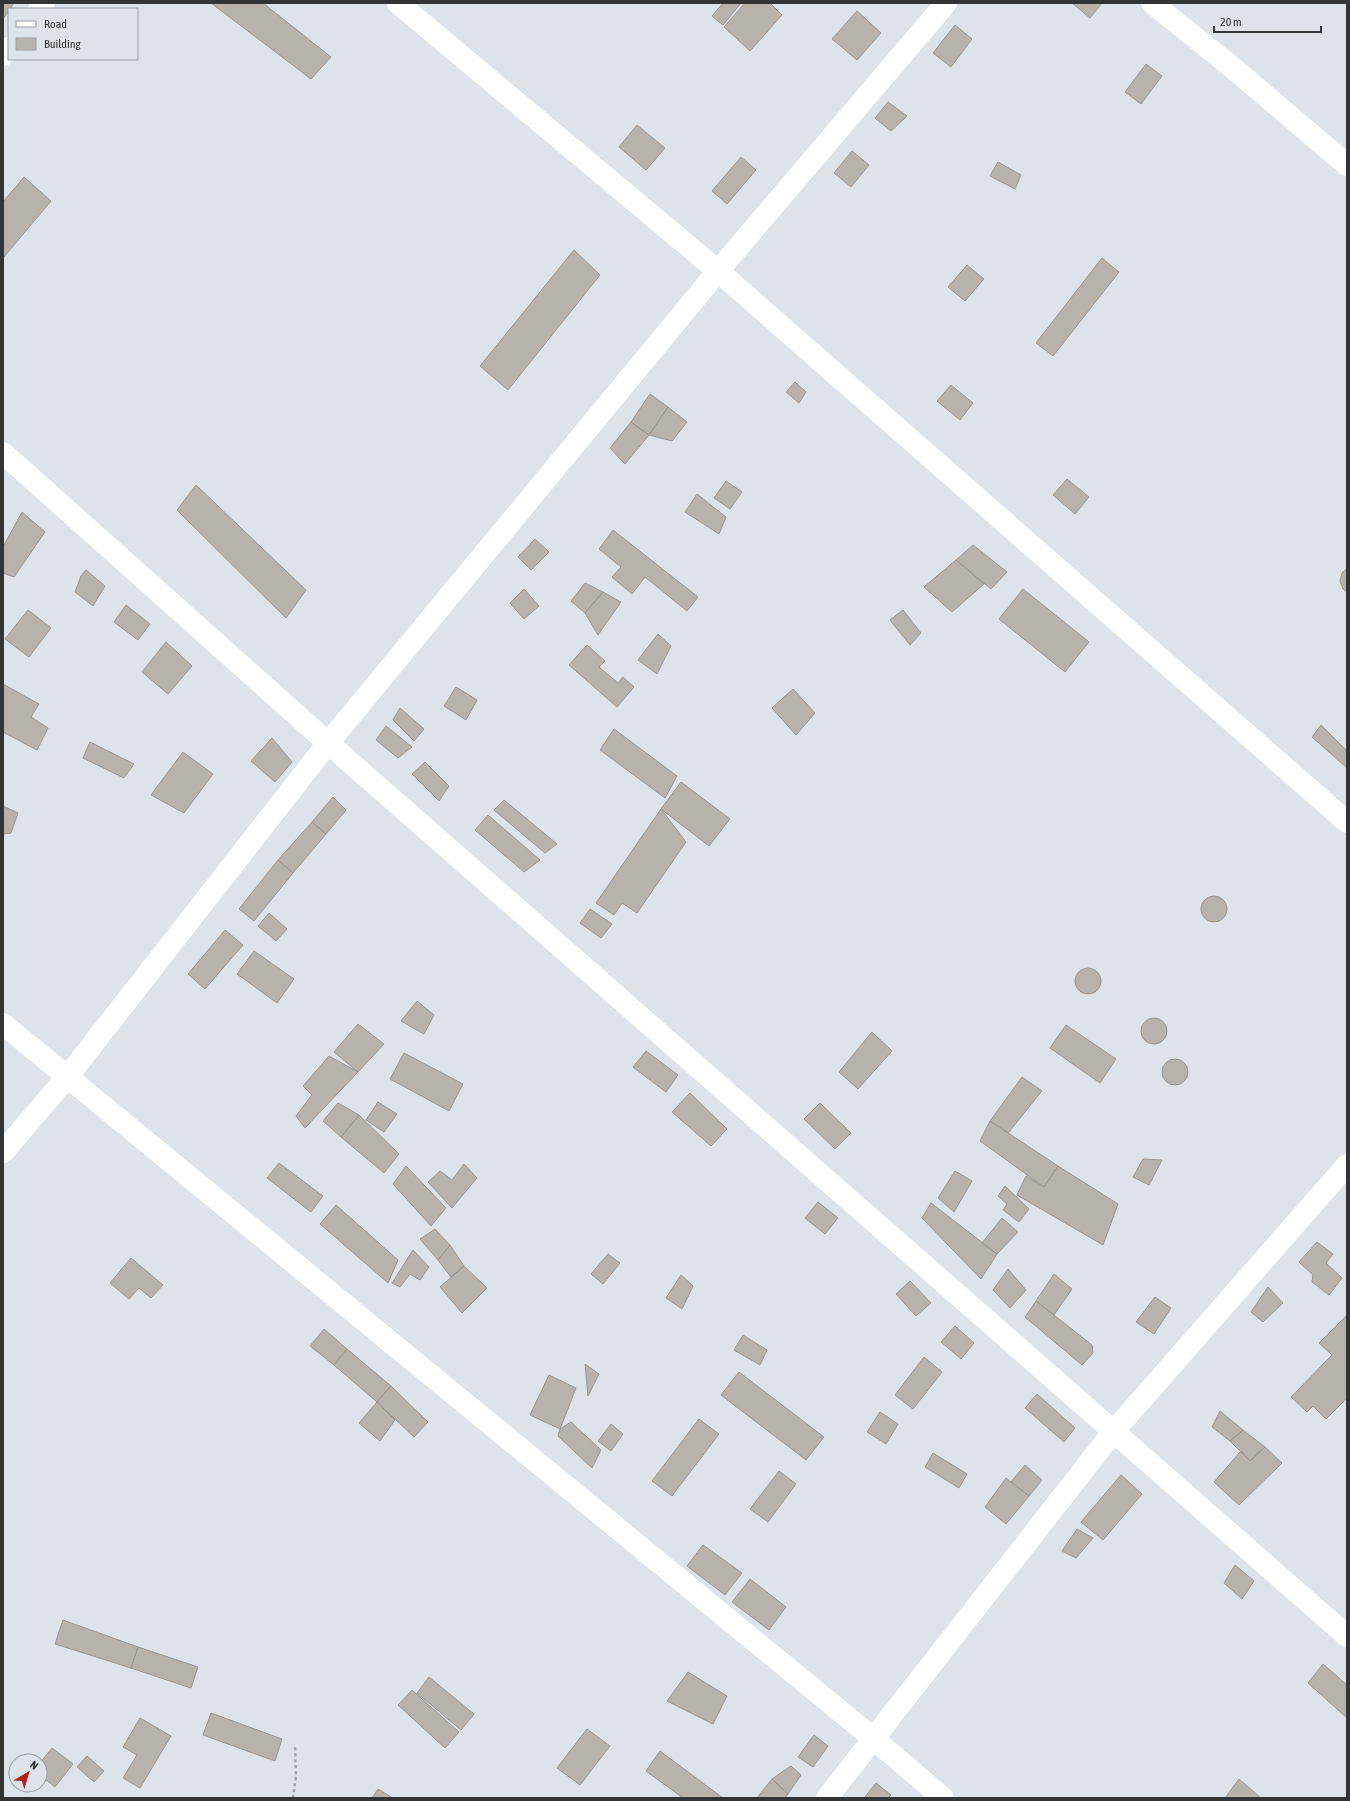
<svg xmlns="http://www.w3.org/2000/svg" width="1350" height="1801" viewBox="0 0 1350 1801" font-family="'Asap Condensed',sans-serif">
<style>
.building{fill:#b8b2ad;stroke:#9b9590}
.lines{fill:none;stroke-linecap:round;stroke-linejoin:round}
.path{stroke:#9da1a6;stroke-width:2.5;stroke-dasharray:3 3;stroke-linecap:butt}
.minor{stroke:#fff;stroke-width:22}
</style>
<rect width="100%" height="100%" fill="#dee2e9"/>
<path class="building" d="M3,3H14L3,19Z
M211,3H263L331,57L311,79Z
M723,3H741L723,25L712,16Z
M745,3H770L782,15L750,51L724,27Z
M1072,3H1102L1090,18Z
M857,11L881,33L857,60L832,39Z
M955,25L972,39L951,67L933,53Z
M1146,64L1162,76L1141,104L1125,92Z
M888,102L907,116L891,131L875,118Z
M637,125L665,148L646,170L619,147Z
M852,151L869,165L851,187L834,173Z
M741,157L756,170L727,204L712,191Z
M998,162L1021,175L1015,189L990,176Z
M24,177L51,201L3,258V202Z
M574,250L600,275L508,390L480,366Z
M1102,258L1119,272L1053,356L1036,343Z
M967,265L984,279L965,301L948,287Z
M795,382L806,392L799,403L786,392Z
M951,385L973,403L960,420L937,401Z
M650,394L668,407L649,435L631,422Z
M668,407L687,422L672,441L649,435Z
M631,422L649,435L625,464L610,448Z
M1067,479L1089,497L1075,514L1053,495Z
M726,481L742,492L730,509L714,498Z
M196,485L306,590L286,618L177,510Z
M697,494L726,517L719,534L685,512Z
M22,512L45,532L14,577L3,573V547Z
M613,530L698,597L687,611L645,577L632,594L612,577L621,567L599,549Z
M535,539L549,552L531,570L518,557Z
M973,545L1007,572L991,589L956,560Z
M956,560L984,584L952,612L924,587Z
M1346,569H1347V592L1343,589L1340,581L1342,573Z
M86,570L105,586L93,606L75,592L81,576Z
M585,583L603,592L585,613L571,601Z
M524,589L539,606L524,619L510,603Z
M1023,589L1089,642L1065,672L999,619Z
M603,592L621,602L598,635L585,613Z
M126,605L150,624L138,640L114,622Z
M28,610L51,628L29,657L5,639Z
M903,610L921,633L910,645L890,620Z
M658,634L671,646L657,674L638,660Z
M166,642L192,666L168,694L142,672Z
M587,645L605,661L599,667L618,683L623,677L634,687L617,707L569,665Z
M3,684L39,704L31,717L48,728L37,750L3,732Z
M456,687L477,700L466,720L444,706Z
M793,689L815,713L796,735L772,708Z
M400,708L424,729L414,741L393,720Z
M1321,725L1347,751V768L1312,737Z
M386,726L412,747L398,758L376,740Z
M614,729L677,776L665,798L600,750Z
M272,738L292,762L275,782L251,761Z
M90,742L134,764L124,778L83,758Z
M183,752L213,774L184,813L151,795Z
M425,762L449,786L439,801L412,774Z
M681,782L730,819L709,846L661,809Z
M333,797L346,810L326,834L312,822Z
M504,800L557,844L545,853L494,810Z
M3,806L18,813L11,833L3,834Z
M661,809L686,842L637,913L622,903L614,915L596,903Z
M488,815L540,860L524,872L475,830Z
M312,822L326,834L293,873L278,860Z
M278,860L293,873L254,921L239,909Z
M1201 909a13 13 0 1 1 26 0a13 13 0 1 1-26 0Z
M590,909L612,924L601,938L580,923Z
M269,913L287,929L276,941L258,926Z
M225,930L243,945L205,989L188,974Z
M254,951L294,979L277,1003L237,974Z
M1075 981a13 13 0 1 1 26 0a13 13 0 1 1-26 0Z
M417,1001L434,1015L424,1034L401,1021Z
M1141 1031a13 13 0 1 1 26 0a13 13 0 1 1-26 0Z
M358,1024L384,1044L358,1072L334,1052Z
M1066,1025L1116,1059L1100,1083L1050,1048Z
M872,1032L892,1051L858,1089L839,1072Z
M646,1051L678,1075L666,1092L633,1067Z
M404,1053L463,1084L449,1111L390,1079Z
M329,1056L358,1072L305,1128L296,1116L312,1095L303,1086Z
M1162 1072a13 13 0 1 1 26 0a13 13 0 1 1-26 0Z
M1022,1077L1042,1091L1008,1133L990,1121Z
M690,1093L727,1129L711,1146L672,1112Z
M378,1102L397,1114L384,1132L366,1120Z
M338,1103L359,1115L341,1137L323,1121Z
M820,1103L851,1133L835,1149L804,1119Z
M359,1115L399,1154L384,1173L341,1137Z
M990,1121L1058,1166L1044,1187L980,1141Z
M1143,1159L1162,1160L1149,1185L1133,1177Z
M279,1163L323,1196L311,1212L267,1178Z
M464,1164L477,1178L452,1208L428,1182L440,1171L452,1180Z
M406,1166L446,1208L431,1226L393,1184Z
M1058,1166L1118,1204L1103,1245L1017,1195L1026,1176L1044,1187Z
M955,1171L972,1181L954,1212L938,1198Z
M1005,1186L1029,1209L1019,1222L1003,1210L1007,1204L998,1196Z
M818,1202L838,1218L825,1234L805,1218Z
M931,1203L997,1254L981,1279L922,1218Z
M336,1205L398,1260L388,1283L320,1224Z
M1002,1218L1018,1232L997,1254L982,1243Z
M435,1229L450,1245L438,1260L420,1239Z
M1317,1242L1333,1254L1326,1263L1342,1278L1329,1295L1312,1282L1313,1275L1299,1262Z
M450,1245L464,1266L451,1277L438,1260Z
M413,1250L429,1267L420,1280L410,1274L400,1287L392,1283Z
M608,1254L620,1263L603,1284L591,1274Z
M131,1258L163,1285L151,1298L139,1288L129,1299L110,1283Z
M464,1266L487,1288L462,1313L440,1287Z
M1008,1269L1026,1290L1010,1308L993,1290Z
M1054,1274L1072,1289L1054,1315L1036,1301Z
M681,1275L693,1286L682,1309L666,1298Z
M910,1281L931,1303L916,1316L896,1294Z
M1268,1287L1283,1303L1263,1322L1251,1312Z
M1155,1297L1171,1308L1154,1334L1136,1322Z
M1036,1301L1092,1345L1093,1353L1082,1365L1025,1317Z
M1347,1315V1398L1326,1419L1313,1406L1307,1412L1291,1397L1332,1355L1319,1343Z
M955,1326L974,1343L961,1359L941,1342Z
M324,1329L347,1349L334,1365L310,1346Z
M743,1335L767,1350L760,1365L734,1350Z
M347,1349L391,1386L377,1402L334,1365Z
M924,1357L942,1372L913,1409L895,1395Z
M585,1364L599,1374L588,1396Z
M739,1372L824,1437L806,1460L721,1395Z
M549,1375L576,1388L560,1429L530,1415Z
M391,1386L428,1422L414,1437L377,1402Z
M1037,1394L1075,1428L1064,1442L1025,1408Z
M377,1402L395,1420L380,1441L359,1423Z
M1220,1411L1243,1430L1230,1441L1212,1427Z
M880,1412L898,1424L886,1444L867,1432Z
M699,1419L719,1434L672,1496L652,1481Z
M571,1422L601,1450L592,1468L558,1436L560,1429Z
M611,1424L623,1434L611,1451L598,1441Z
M1243,1430L1265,1447L1250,1461L1230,1441Z
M1265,1447L1282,1463L1239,1505L1214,1482L1241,1451L1250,1461Z
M933,1453L967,1474L959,1488L925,1467Z
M1025,1465L1042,1480L1029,1496L1011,1482Z
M779,1471L796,1484L768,1522L750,1509Z
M1121,1475L1142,1494L1103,1540L1081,1522Z
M1006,1478L1029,1496L1006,1524L985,1507Z
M1077,1529L1093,1538L1076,1558L1062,1551Z
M703,1545L742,1573L725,1595L687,1566Z
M1235,1565L1254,1581L1242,1599L1224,1583Z
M750,1579L786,1607L769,1630L732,1602Z
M63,1620L138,1647L131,1668L55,1644Z
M138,1647L198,1667L191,1688L131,1668Z
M1323,1664L1347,1685V1718L1308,1683Z
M688,1672L727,1696L713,1724L667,1701Z
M429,1677L474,1714L461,1730L417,1693Z
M412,1690L459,1732L445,1748L398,1705Z
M211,1713L282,1739L275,1761L203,1735Z
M140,1718L171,1736L140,1788L123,1778L137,1755L123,1747Z
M587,1729L610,1746L580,1785L557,1768Z
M814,1735L828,1746L813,1767L798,1757Z
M52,1748L73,1764L55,1787L40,1775V1763Z
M660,1751L723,1798H683L646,1771Z
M87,1756L104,1771L94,1782L77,1767Z
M791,1766L801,1775L788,1794L772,1779Z
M772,1779L788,1794L785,1798H757Z
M1239,1779L1261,1798H1225Z
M876,1783L891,1795L888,1798H864Z
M378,1789L393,1798H372Z"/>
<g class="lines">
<path class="path" d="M293,1798L296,1776L295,1745"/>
<path class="minor" d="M398,3L718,271L1347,822
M1152,3L1233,68L1347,165
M39,9L44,3
M3,55L9,48
M3,453L328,743L1347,1636
M3,1024L874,1739L943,1798
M3,1152L68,1076L328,743L718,271L946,3
M827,1798L1114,1431L1347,1165"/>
</g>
<rect width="1350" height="1801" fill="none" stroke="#323436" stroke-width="8"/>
<rect x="8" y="8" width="130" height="52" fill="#dee2e9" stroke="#999ca1"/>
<rect x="16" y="21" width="20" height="6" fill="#ffffff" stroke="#999ca1"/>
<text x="44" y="28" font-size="12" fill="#323436">Road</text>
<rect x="16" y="38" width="20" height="12" fill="#b8b2ad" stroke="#999ca1"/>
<text x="44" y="48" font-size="12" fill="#323436">Building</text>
<g transform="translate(28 1773) rotate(38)"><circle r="19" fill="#dee2e9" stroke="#999ca1"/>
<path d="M0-3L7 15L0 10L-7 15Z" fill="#b2221a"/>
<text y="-6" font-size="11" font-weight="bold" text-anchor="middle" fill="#323436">N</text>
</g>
<path d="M1214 26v6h107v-6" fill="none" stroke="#323436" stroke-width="2"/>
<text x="1220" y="26" font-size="12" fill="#323436" stroke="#dee2e9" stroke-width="3" paint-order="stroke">20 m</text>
</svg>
